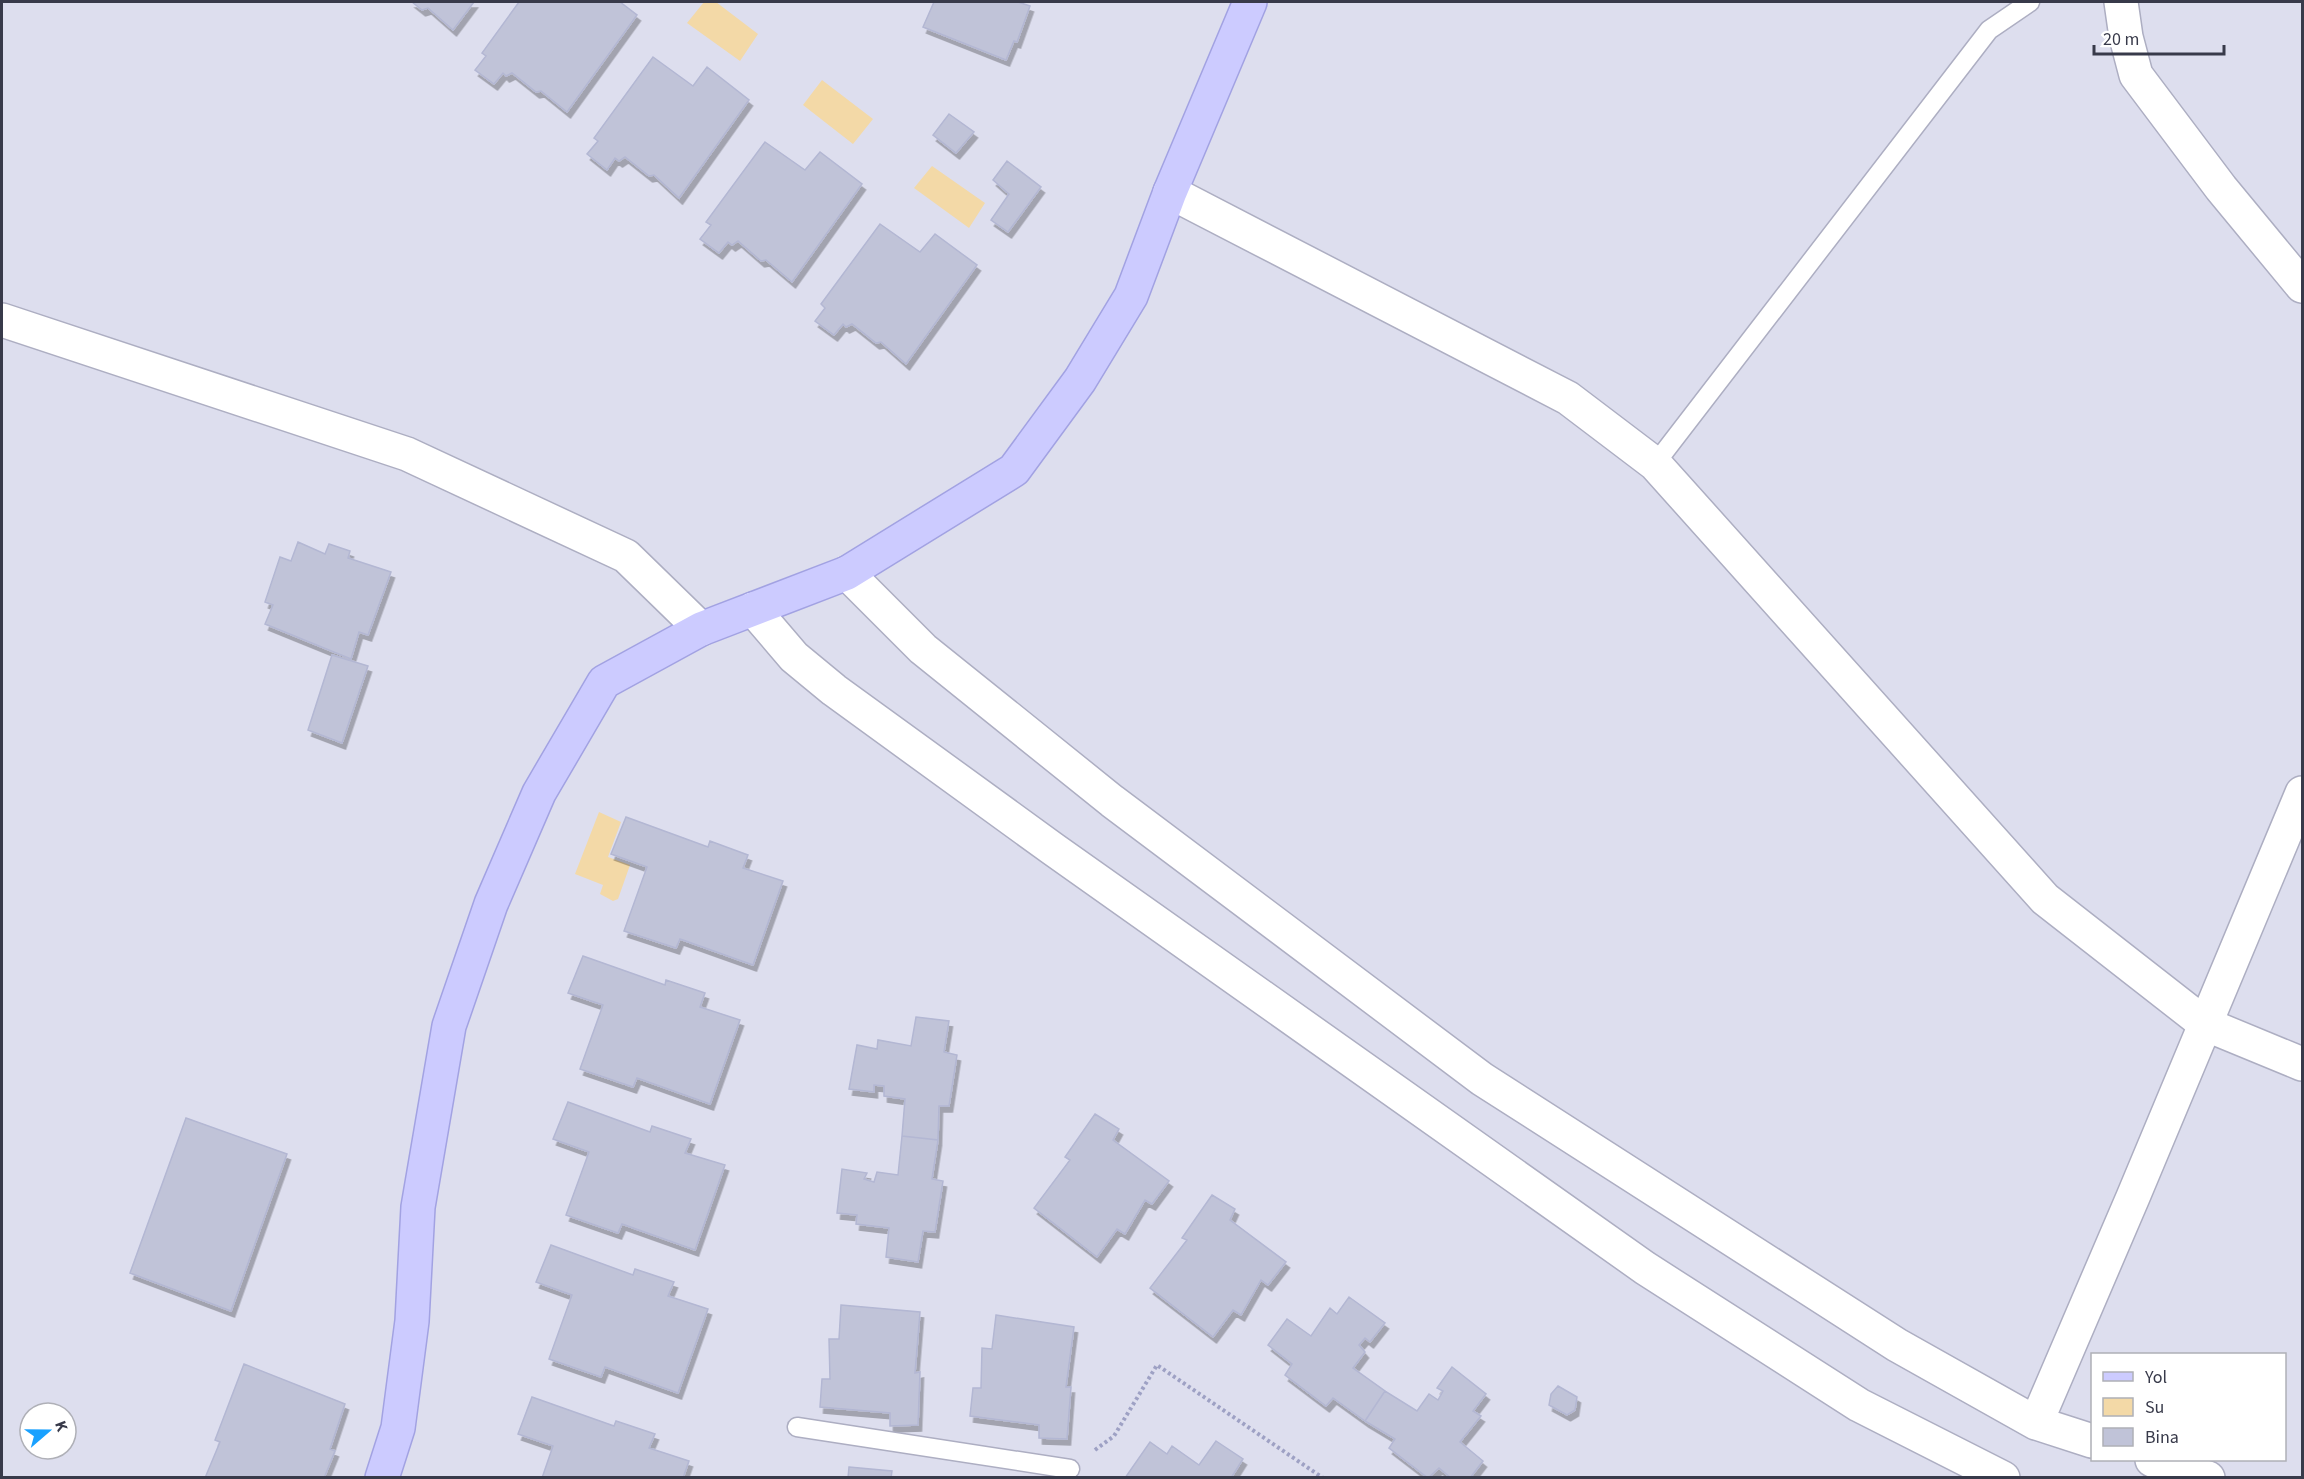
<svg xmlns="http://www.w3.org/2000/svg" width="2304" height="1479" viewBox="0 0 2304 1479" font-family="'Source Sans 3',sans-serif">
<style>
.residential{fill:#dddeee;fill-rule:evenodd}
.water{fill:#f3d9a7}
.building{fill:#c0c3d8;stroke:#b3b7d3;stroke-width:1.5;filter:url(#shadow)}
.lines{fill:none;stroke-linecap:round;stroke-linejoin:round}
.lane-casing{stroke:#adaec2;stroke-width:21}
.street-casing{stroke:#adaec2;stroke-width:36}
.secondary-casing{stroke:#a2a2e2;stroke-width:36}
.path{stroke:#9ea1c4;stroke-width:4;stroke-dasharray:3 3;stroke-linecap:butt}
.lane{stroke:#fff;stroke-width:18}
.street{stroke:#fff;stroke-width:33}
.secondary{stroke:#cccbff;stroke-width:33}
</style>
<defs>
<filter id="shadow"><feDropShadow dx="3.5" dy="6" stdDeviation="0" flood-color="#0004"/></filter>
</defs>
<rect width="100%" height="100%" fill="#ebebf6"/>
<path class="residential" d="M2,2H2302V1477L2,1478ZM2092,1354H2284V1460H2092ZM30,1413H66V1449H30Z"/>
<path class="water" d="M704,2H716L758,34L740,61L687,23Z
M822,80L873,119L853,144L803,105Z
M932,166L985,203L969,228L914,188Z
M599,812L621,822L608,857L630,865L618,899L613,901L600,894L603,885L575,874Z"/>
<path class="building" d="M412,2H474L453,30L428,8L422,10Z
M519,2H620L637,15L567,112L541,91L536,92L512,73L506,76L503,73L494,84L475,70L486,56L482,53Z
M934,2H1018L1030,6L1017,42L1014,41L1006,60L923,27Z
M653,57L693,86L707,67L749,100L679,198L654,175L649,176L625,157L619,161L615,158L607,170L587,154L598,141L594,138Z
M949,114L974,132L956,153L933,135Z
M765,142L805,170L820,152L862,184L792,282L766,260L761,261L738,241L732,245L728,242L719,253L700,239L711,225L706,222Z
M1007,161L1041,187L1008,232L991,220L1009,194L993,180Z
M880,224L920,252L935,234L977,265L906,364L881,342L876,343L852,324L846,327L843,324L834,335L815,321L825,308L821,304Z
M298,542L325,554L329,544L350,551L348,558L391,572L368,635L359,632L351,659L265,624L273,605L265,602L280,557L291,561Z
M332,655L368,666L342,743L308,730Z
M626,817L708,847L710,841L748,855L743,868L783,881L753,965L680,939L676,948L624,931L647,867L611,854Z
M583,956L665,985L666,980L705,993L700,1007L740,1020L710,1104L637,1078L633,1087L580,1069L603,1005L568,993Z
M916,1017L949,1021L944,1052L957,1055L949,1106H939L938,1140L902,1136L905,1099L884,1096V1086L874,1085V1092L849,1089L857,1045L877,1049L878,1040L911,1046Z
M568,1102L650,1132L652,1126L691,1139L685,1153L725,1165L695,1250L622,1224L618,1233L566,1215L589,1152L553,1139Z
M1095,1114L1119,1129L1113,1140L1169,1181L1152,1204L1145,1200L1125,1234L1117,1229L1097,1257L1034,1208L1070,1160L1065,1157Z
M186,1118L287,1154L231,1311L130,1273Z
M902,1136L938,1140L932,1179L943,1181L935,1232L923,1231L918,1262L886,1257L889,1228L856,1224L857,1215L837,1213L842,1169L867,1173L864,1179L874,1182L877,1172L898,1175Z
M1212,1195L1235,1209L1230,1220L1286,1262L1268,1285L1261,1280L1241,1315L1233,1310L1213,1337L1150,1288L1187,1240L1182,1238Z
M551,1245L633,1275L635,1269L674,1282L668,1296L708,1309L678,1393L605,1367L601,1377L549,1359L572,1295L536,1282Z
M1349,1297L1385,1323L1370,1342L1365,1338L1359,1345L1365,1352L1353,1368L1385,1391L1365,1421L1333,1398L1326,1406L1285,1375L1292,1364L1268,1345L1287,1319L1311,1336L1330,1308L1337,1314Z
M841,1305L920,1312L915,1373L920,1372L918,1425L890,1426V1413L820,1407L822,1379H830L829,1339H839Z
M996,1315L1074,1327L1066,1387H1071L1067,1439L1039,1438V1425L970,1416L973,1388H981L982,1348L992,1349Z
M244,1364L345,1404L330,1449L335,1451L324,1478H205L220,1442L215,1440Z
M1452,1367L1486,1394L1473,1411L1481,1416L1460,1442L1483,1461L1470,1478H1451L1439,1468L1428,1478L1389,1448L1395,1439L1365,1421L1385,1391L1417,1411L1429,1394L1438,1400L1443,1391L1437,1388Z
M1558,1386L1577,1397L1575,1410L1567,1415L1549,1405L1551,1394Z
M532,1397L614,1426L616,1421L655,1434L649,1448L689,1461L683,1478H542L553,1446L518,1434Z
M1216,1441L1243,1459L1231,1478H1125L1150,1442L1167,1454L1172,1446L1199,1465Z
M849,1467L892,1471L891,1478H848Z"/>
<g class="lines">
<g class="lane-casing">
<path id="lane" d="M1655,464L1989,30L2030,2
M797,1427L1070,1469"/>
</g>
<g class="street-casing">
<path id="street" d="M2121,2L2126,37L2136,75L2221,188L2302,286
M1170,192L1568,398L1655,464L2045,899L2205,1024L2302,1064
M2,320L407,454L626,556L701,629
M847,573L923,649L1112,801L1482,1079L1897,1345L2036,1423L2092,1441
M753,609L794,657L834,690L1053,849L1645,1268L1859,1405L2003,1478
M2036,1423L2133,1197L2302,793
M2152,1460L2208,1478"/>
</g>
<g class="secondary-casing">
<path id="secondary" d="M382,1478L398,1428L412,1321L418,1207L449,1026L491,904L539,793L604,682L701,629L847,573L1014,470L1080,380L1131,296L1170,192L1250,2"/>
</g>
<path class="path" d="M1095,1450L1114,1436L1157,1365L1323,1478"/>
<use href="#lane" class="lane"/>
<use href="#street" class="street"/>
<use href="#secondary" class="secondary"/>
</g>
<rect width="2304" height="1479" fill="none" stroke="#383a4a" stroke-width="6"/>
<rect x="2091" y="1353" width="195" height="108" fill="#ffffff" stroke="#afb0b7" stroke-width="1.5"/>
<rect x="2103" y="1372" width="30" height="9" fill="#cccbff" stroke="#afb0b7" stroke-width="1.5"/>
<text x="2145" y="1383" font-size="18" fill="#383a4a">Yol</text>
<rect x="2103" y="1398" width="30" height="18" fill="#f3d9a7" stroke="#afb0b7" stroke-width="1.5"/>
<text x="2145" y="1413" font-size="18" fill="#383a4a">Su</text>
<rect x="2103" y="1428" width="30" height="18" fill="#c0c3d8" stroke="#afb0b7" stroke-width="1.5"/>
<text x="2145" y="1443" font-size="18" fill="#383a4a">Bina</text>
<g transform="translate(48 1431) rotate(70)"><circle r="28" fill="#ffffff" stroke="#afb0b7" stroke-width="1.5"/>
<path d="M0-4.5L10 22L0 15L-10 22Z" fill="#19a1ff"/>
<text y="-9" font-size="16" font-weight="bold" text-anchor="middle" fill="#383a4a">K</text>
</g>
<path d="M2094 45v9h130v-9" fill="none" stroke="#383a4a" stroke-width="3"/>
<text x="2103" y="45" font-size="18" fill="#383a4a" stroke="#ffffff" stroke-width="4.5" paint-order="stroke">20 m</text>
</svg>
